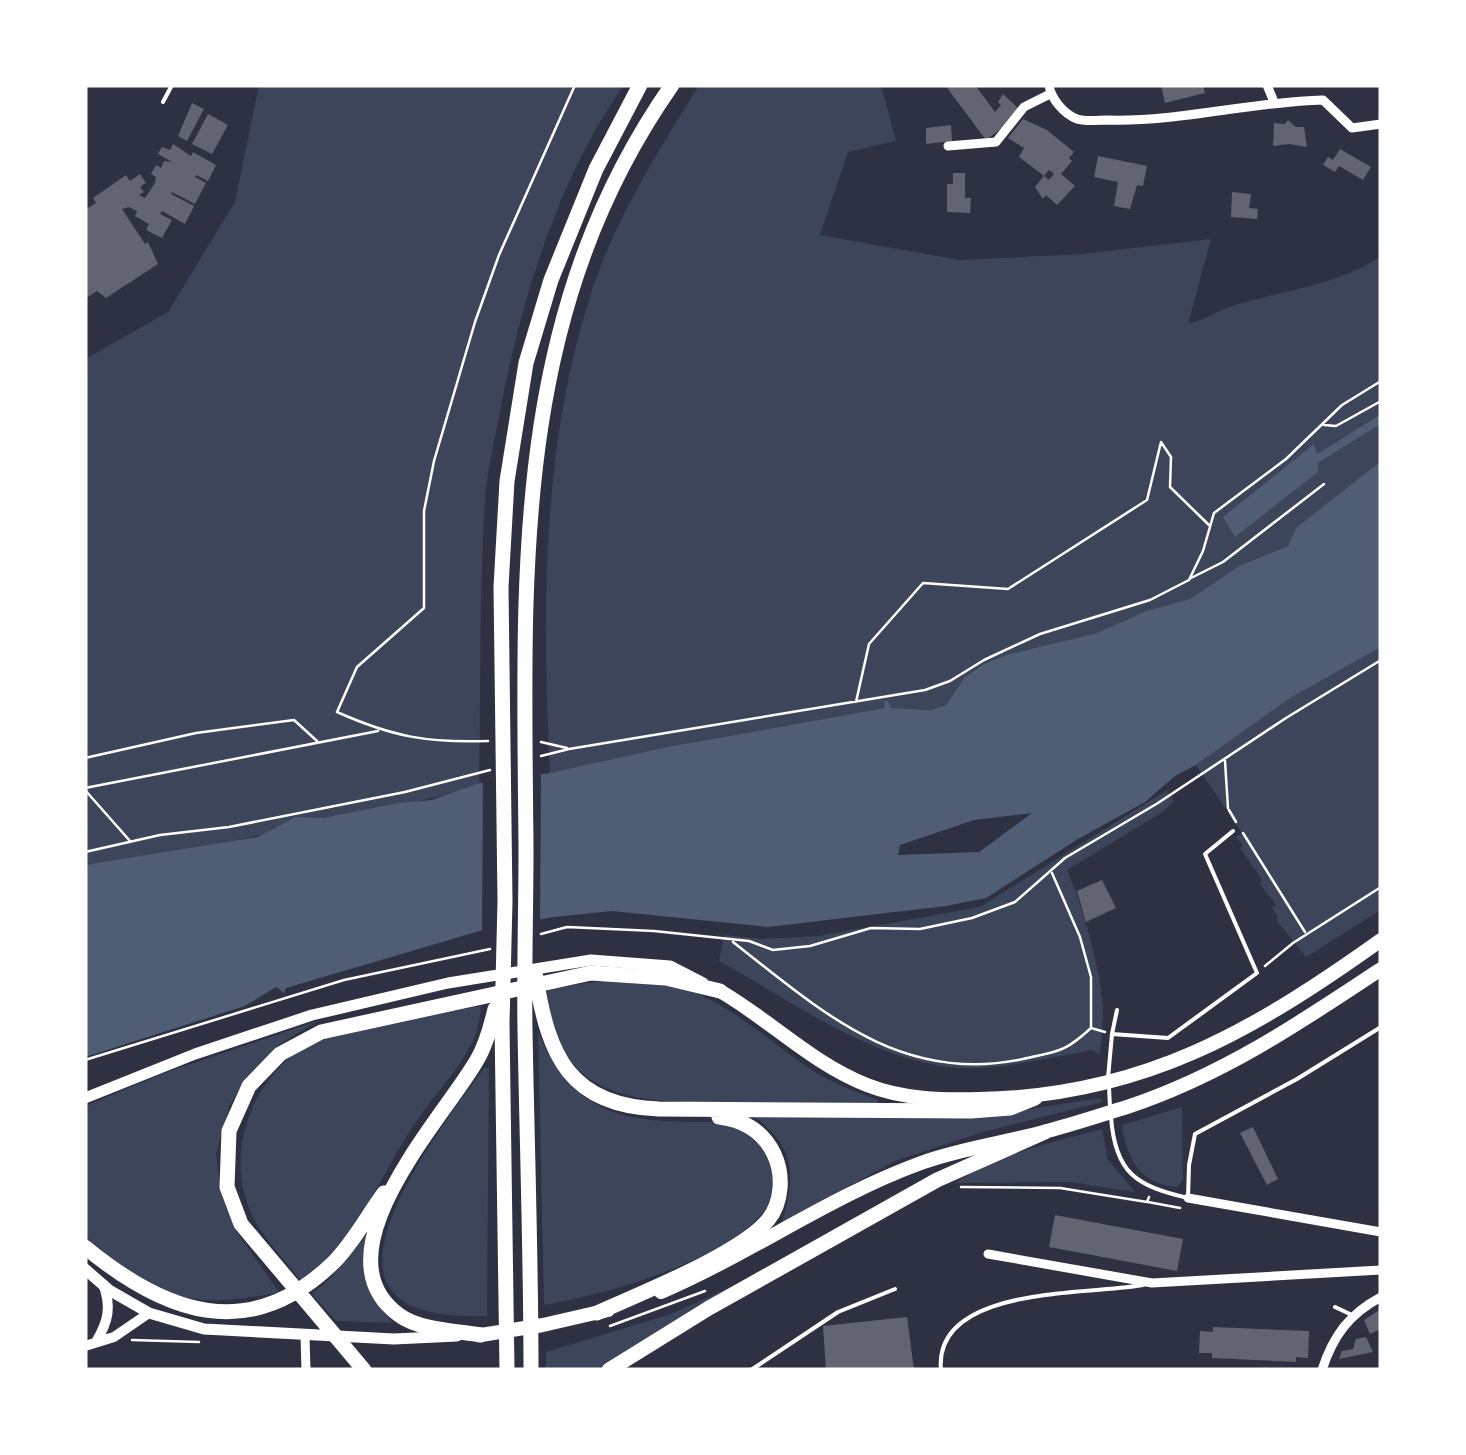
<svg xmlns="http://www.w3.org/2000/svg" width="1466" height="1455" viewBox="0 0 1466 1455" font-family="Helvetica,sans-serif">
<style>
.green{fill:#3c4559}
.water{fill:#4f5d75;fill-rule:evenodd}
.pier{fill:#2d3142}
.building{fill:#626471}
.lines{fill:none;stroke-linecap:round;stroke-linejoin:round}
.path{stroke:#fff;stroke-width:2.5}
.service{stroke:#fff;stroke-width:4}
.minor{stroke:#fff;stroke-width:9}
.tertiary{stroke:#fff;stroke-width:10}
.secondary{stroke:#fff;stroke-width:11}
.primary{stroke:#fff;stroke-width:14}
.motorway{stroke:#fff;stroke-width:15}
</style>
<rect width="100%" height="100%" fill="#2d3142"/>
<path class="green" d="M259,85H624C557,180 520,304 499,417C494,444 487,472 485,500C479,595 481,693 479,788L85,873V359L168,312L235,202Z
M699,85L881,86L896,141L848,152L820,235L960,260L1082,254L1211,239L1188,324C1204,320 1217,311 1232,306C1281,290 1338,286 1381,256V414L1317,454L1314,445L1318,463L1381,424V461L1297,528L1288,546L1239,566L1190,599L1146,611L1097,633L1006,655L984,664L964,678L946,705L930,710L885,708L667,747L550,774C542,613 541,450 590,296C614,220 658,152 699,85Z
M1381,647V910L1306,957L1276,920L1278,917L1272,908L1276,905L1259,883L1262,880L1240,848L1243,845L1236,837L1242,833L1196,765L1289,699Z
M1167,790L1174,802L1161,813L1067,870C1082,902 1101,972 1103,1007C1103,1023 1101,1039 1100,1055L1092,1050C1051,1057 988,1073 948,1067C865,1056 790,1000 719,961L724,935L763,939L818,936L980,907Z
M610,980C636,980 663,982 688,990C741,1009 779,1052 827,1079C843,1087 861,1094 878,1100L877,1104C828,1104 779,1103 730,1103C638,1102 556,1103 547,989Z
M481,1006C479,1053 443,1082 418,1119C389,1161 365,1218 331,1256C322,1265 311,1273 301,1281C287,1263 270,1245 258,1226C216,1158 254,1061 329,1036C377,1020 431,1015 481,1006Z
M320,1020L278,1045L244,1080L229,1107L216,1154L222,1196L236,1231L279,1292C189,1312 153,1296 85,1236V1106L170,1071Z
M538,1032C577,1123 633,1122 721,1122C743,1126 765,1141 773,1163C802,1246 600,1296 544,1305Z
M484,1068H489L487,1316C456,1316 406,1317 388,1285C358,1232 453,1111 484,1068Z
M1100,1098L1102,1102L983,1132L895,1161L782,1223C795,1175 797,1150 755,1117L756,1114L985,1116Z
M1182,1107L1183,1180L1177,1187C1140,1185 1126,1157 1122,1125Z
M1102,1129L1108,1160L1135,1192L1070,1182L955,1183C997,1154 1053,1142 1102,1129Z
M367,1235C361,1279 365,1289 393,1323L336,1321L312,1294L332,1277L361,1238Z
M749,1279L631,1348L601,1370H546V1352L671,1314Z"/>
<path class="water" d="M1381,414V424L1318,463V472L1235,537L1223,517L1314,444L1317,454Z
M1381,461V647L1289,699L1196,765L1175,776L1145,802L1078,839L986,898L946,906L768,927L612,911L554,917L483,930L286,988L284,993L276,987L245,1006L85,1057V865L258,837L296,817L323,818L398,803L432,800L480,783L550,773L667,747L885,708L884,701L887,700L891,708L930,710L946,705L964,678L984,664L1006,655L1097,633L1146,611L1190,599L1239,566L1288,546L1296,528ZM1032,813L979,852L898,855L900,845L974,820Z"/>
<path class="pier" d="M541,770L540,924L482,935L483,777Z"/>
<path class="building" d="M945,85H975L995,112L1001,105L998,102L1003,94L1019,109L1006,125L986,140Z
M1161,85H1203L1205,93L1165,103Z
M192,103L204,109L187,141L178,136Z
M208,114L228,125L212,154L192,144Z
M1023,119L1047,130L1074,152L1069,158L1072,161L1061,174L1075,186L1057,205L1046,195L1043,199L1035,187L1044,176L1049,180L1054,174L1049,170L1044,176L1019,157L1024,148L1008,138Z
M1288,120L1296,127H1304L1307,147L1289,144L1273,146L1274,123L1285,124Z
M951,125L952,141L926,144V128Z
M173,144L191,156L193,152L216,165L208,181L196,175L195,177L206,183L195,204L172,192L171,194L194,206L185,224L162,211L160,214L172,220L162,238L146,230L149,224L135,216L137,211L129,207L122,209L145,244L148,242L158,264L106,298L97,291L85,299V210L96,203L93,198L126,175L130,181L140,174L146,183L140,187L144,192L139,195L145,198L155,183L156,177L151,174L156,165L161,168L164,161L172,162L158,154L162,147L170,150Z
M1340,149L1371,167L1363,180L1339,166L1335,172L1323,165L1328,157L1333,160Z
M1098,156L1147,166L1143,186L1137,185L1130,209L1114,206L1118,182L1094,177Z
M953,173H965V198H971L970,213L947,212V184H953Z
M1232,192L1251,194L1249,208L1258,209L1257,219L1231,217Z
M1102,880L1116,908L1086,922L1077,891Z
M1253,1127L1278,1179L1267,1185L1240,1133Z
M1055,1215L1183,1239L1177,1271L1049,1247Z
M1381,1309V1329L1370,1334L1364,1320Z
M907,1317L914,1370H826L823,1326Z
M1213,1327L1309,1331L1308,1358L1296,1357V1362L1212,1358V1353H1199L1200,1331L1213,1332Z
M1366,1337L1373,1352L1339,1359L1342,1351L1353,1349L1356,1339Z"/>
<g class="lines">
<path class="path" d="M1324,425L1336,426L1381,401
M1191,578L1223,562L1324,484
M856,702L869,644L923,583L1008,589L1147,500L1161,442L1171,457L1170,487L1209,525
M488,741C428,743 393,737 337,712L357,667L424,608V511L434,461L475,322L499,255L575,85
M541,742L567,748
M541,756L569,749L925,690L950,681L984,660L1040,634L1150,600L1189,580L1203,551L1214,513L1286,459L1342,405L1381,381
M85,758L196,733L294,720L317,741
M1225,761L1228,808
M85,788L378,731
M85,790L130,841
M1229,810L1236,822
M1243,833L1305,932
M85,852L160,835L229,827L405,792L490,770
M1052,873L1080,937L1091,977V1028L1105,1032
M541,934L567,927L654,931L749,941L773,950L810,946L871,928L920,929L972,918L1015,902L1065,858L1158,803L1286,718L1381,660
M733,942C821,1011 901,1085 1023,1059C1058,1051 1064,1053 1091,1028
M1265,966L1293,943L1381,887
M85,1060L344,980L490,949
M961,1187L1060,1188L1147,1202L1149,1197
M1148,1202L1180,1208
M610,1326L705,1291
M132,1340L199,1342"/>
<path class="service" d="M163,102L172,85
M1112,1034L1117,1010
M1108,1078L1112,1034L1168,1038L1257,973L1205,854L1233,831
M1109,1087L1110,1107
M1111,1117C1115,1173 1136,1186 1188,1198L1189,1165L1195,1134L1297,1079L1381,1027
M1335,1307L1352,1315
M751,1370L838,1312L895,1289
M941,1370C933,1285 1090,1295 1143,1285"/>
<path class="minor" d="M1049,85C1051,99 1064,114 1077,119C1086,122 1099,120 1108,120C1180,122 1250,102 1323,100L1352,128L1381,124
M1267,85L1274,102
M948,146L996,142L1024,107L1050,94
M1188,1198L1381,1232
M988,1254L1152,1283L1381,1270
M305,1336L306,1370
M1322,1370C1333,1336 1349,1314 1381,1297"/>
<path class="tertiary" d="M96,1342C108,1322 112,1307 103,1284
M85,1346L114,1337L149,1313"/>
<path class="secondary" d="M85,1098L195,1054L312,1015L448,983L591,960L670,966L703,983
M85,1269L109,1290L149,1313L204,1329L394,1339L457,1336"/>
<path class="primary" d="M720,991C770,1020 813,1064 867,1085C902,1099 942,1100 979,1099C1142,1096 1252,1032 1381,940
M661,1292C750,1254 830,1196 921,1163C962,1148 1005,1143 1047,1131C1074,1124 1101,1115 1127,1107C1221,1076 1300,1023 1381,969
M481,1335L543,1325L608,1310"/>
<path class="motorway" d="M536,977C548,1056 570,1106 659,1109L971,1111L1010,1108L1035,1098
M85,1247C165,1313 249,1345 334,1262C353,1243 368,1215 384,1193
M597,1313C639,1294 740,1254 768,1220C782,1203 784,1175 774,1154C763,1131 744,1120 719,1117
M481,1335C457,1331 419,1330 399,1315C314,1253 444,1118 477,1060C486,1045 491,1026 495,1009
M364,1370L241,1224L227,1187L229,1131L249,1086L280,1054L321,1032L591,973L666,978L720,991
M507,1370L502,1024L505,901L501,587L507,481L526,363L551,280L596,169L640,85
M531,1370C531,1257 527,1144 525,1030C524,970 526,910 526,849C524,579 509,318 672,85
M609,1370L709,1308L937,1180L1045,1132"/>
</g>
<rect width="1466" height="1455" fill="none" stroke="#ffffff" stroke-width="175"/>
</svg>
